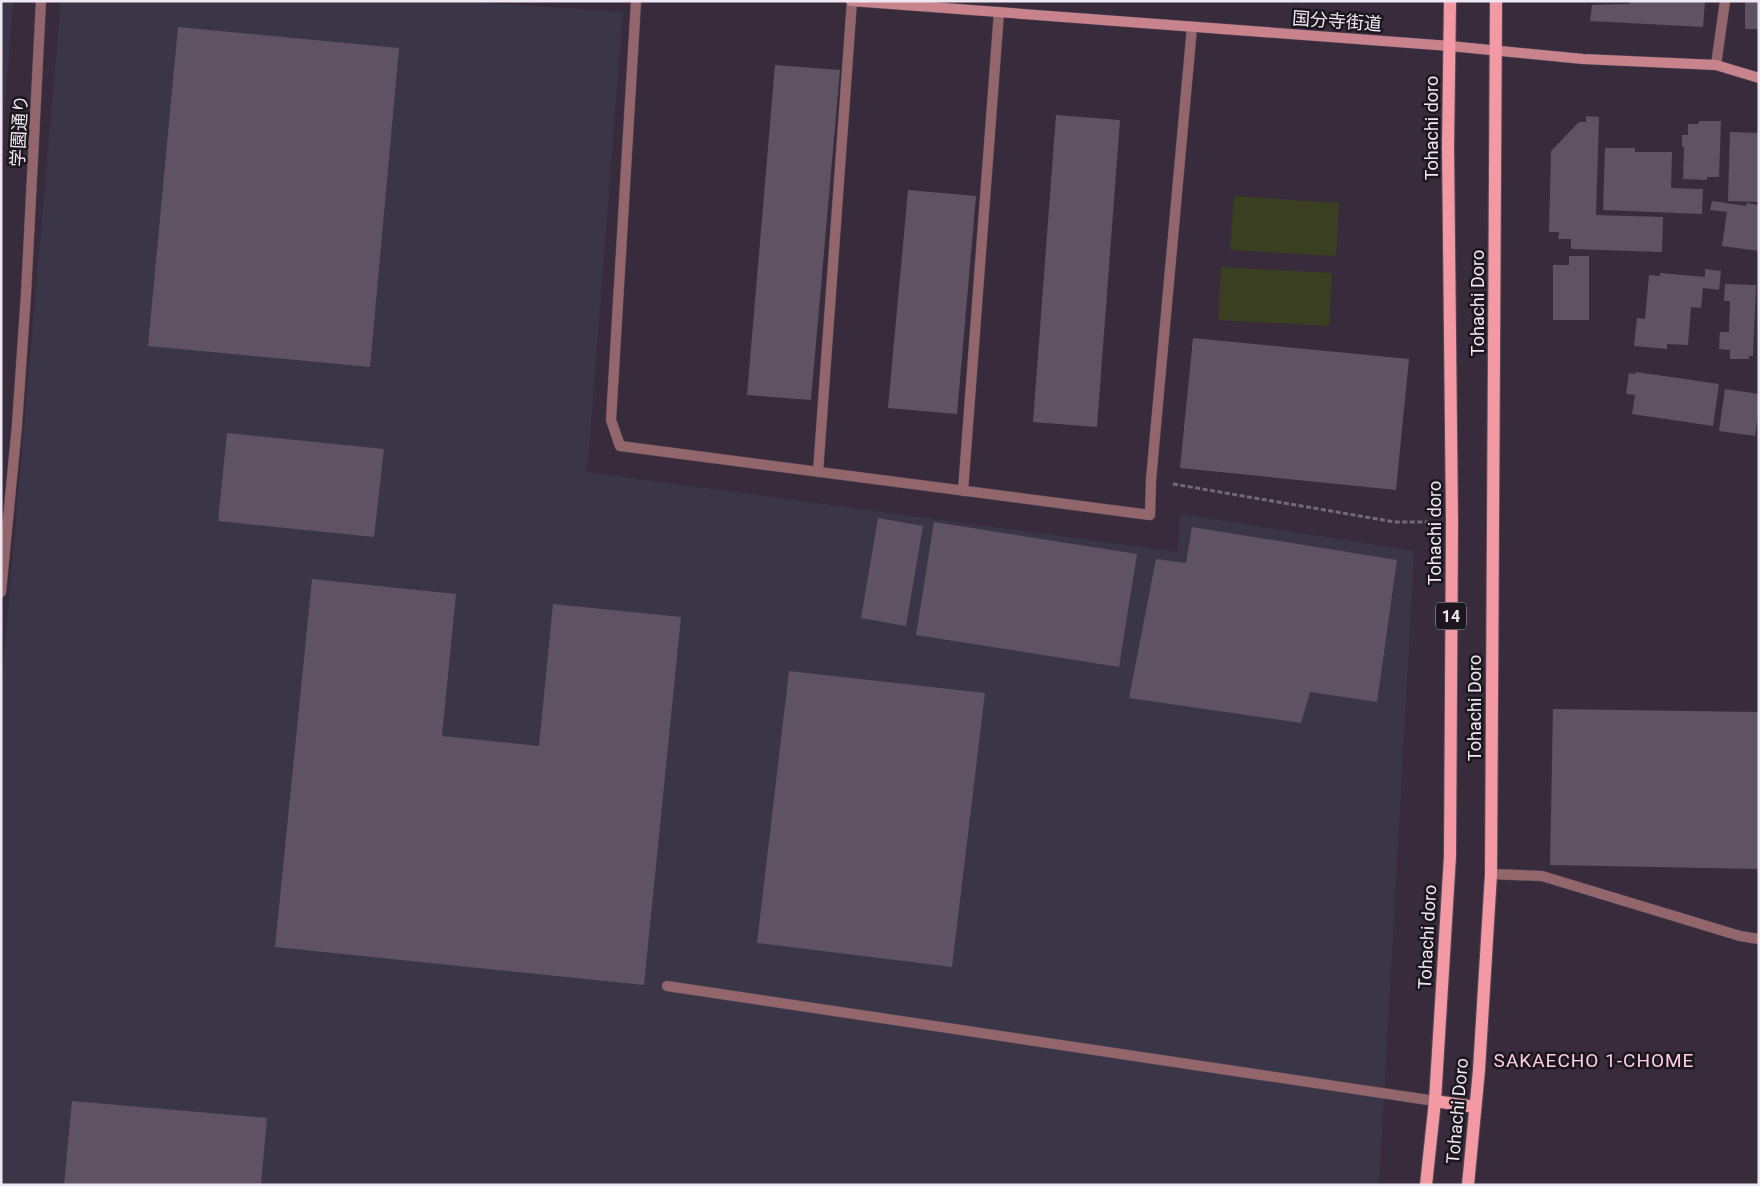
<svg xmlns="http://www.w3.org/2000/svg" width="1760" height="1186" viewBox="0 0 1760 1186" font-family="Roboto,'Noto Sans JP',sans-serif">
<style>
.education{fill:#3a3647}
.garden{fill:#3b3f22}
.building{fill:#5f5263}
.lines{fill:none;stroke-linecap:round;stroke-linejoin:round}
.service-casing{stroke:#554a59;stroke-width:11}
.minor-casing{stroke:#554a59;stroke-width:11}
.tertiary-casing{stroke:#554a59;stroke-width:11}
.secondary-casing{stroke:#554a59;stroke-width:11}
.primary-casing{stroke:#554a59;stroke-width:14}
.path{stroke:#746977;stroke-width:3;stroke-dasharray:5 2.5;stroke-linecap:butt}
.service{stroke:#93666b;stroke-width:10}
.minor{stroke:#93666b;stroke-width:10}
.tertiary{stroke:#93666b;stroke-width:10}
.secondary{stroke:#c9838c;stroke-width:10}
.primary{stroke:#f399a4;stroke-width:12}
.labels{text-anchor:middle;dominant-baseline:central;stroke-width:5;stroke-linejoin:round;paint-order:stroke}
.shield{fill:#1c171e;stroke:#b0a9b2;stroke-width:1}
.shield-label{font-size:16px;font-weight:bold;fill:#efe7f1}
.street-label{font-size:18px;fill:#efe7f1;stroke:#1c171e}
.neighbourhood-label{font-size:19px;letter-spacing:1px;fill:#ffcee1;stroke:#1c171e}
</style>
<rect width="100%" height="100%" fill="#382c3c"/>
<path class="education" d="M1,1H13L1,153Z
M61,1H458L623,12L587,472L1178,552L1180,514L1414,551L1379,1185H1V691Z"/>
<path class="garden" d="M1234,196L1339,203L1336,256L1230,250Z
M1221,267L1332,273L1329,326L1218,320Z"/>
<path class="building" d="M1630,1H1705L1703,27L1590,21L1592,5L1629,4Z
M1745,1H1759V29H1745Z
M178,27L399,48L370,367L148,346Z
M775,65L840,70L811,400L747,395Z
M1056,115L1120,120L1097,427L1033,422Z
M1586,116L1599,117L1596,215L1663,217L1662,252L1571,249V239H1558L1559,232H1549L1551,151L1579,122H1586Z
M1699,121H1721L1719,177H1707V180L1683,179L1684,147H1682V135H1688V124H1698Z
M1730,132L1759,133V202L1728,201Z
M1605,148H1635V152H1672L1671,188L1703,189L1702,214L1603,210Z
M908,190L976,196L957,414L888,408Z
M1712,201L1746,206L1747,203L1759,205V251L1722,246L1727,212L1710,210Z
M1569,256H1589V320H1553V265H1569Z
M1705,269L1721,271L1719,290L1703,288L1701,308L1691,307L1688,345L1667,344V349L1634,346L1637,318L1645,319L1649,275L1660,276V273L1705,277Z
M1725,284L1756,285L1753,356H1749V359H1730V350L1719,349L1720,332H1729L1730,301H1724Z
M1193,338L1409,359L1396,490L1180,468Z
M1636,372L1719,384L1713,426L1632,414L1635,395L1626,394L1629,373L1635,374Z
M1725,389L1759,394V409L1755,436L1719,431Z
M227,433L384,449L374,537L218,521Z
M878,518L923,526L906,626L861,618Z
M934,522L1137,554L1119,667L916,635Z
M1192,527L1397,560L1377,702L1310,692L1301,723L1129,698L1156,559L1186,563Z
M312,579L456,594L442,736L539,746L553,604L681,617L644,985L275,947Z
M789,671L985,693L952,967L757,943Z
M1553,709L1759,712V869L1550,865Z
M72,1101L267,1118L261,1185H64Z"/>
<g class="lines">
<g class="service-casing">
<path id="service" d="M636,1L611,420L620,446L1150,515L1151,480L1192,27
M818,472L852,1
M963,491L999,12
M667,986L1435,1101"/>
</g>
<g class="minor-casing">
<path id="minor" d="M1716,65L1725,1
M1491,874L1542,876L1740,936L1759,939"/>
</g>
<g class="tertiary-casing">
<path id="tertiary" d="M1,592L17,425L26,294L41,1"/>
</g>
<g class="secondary-casing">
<path id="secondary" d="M851,1L1450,46L1583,59L1716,65L1759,78"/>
</g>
<g class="primary-casing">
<path id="primary" d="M1435,1101L1475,1107
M1426,1185L1435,1101L1450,856L1452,522L1448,147L1450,1
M1468,1185L1479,1070L1491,874L1496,1"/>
</g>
<path class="path" d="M1173,484L1395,522H1429"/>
<use href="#service" class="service"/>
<use href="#minor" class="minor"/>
<use href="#tertiary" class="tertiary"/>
<use href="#secondary" class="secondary"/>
<use href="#primary" class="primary"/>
</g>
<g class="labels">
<rect class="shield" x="1436" y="602.5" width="30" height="27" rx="4"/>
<g class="shield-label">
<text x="1451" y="616">14</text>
</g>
<g class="street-label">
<text transform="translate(1337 21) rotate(4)">国分寺街道</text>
<text transform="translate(1431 128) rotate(-90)">Tohachi doro</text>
<text transform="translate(19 131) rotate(-87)">学園通り</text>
<text transform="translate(1477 303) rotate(-90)">Tohachi Doro</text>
<text transform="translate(1434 533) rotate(-90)">Tohachi doro</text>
<text transform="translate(1474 708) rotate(-90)">Tohachi Doro</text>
<text transform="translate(1427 937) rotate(-87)">Tohachi doro</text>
<text transform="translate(1457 1111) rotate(-85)">Tohachi Doro</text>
</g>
<g class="neighbourhood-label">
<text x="1594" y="1060">SAKAECHO 1-CHOME</text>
</g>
</g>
<rect width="1760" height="1186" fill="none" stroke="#efe7f1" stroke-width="5"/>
</svg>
